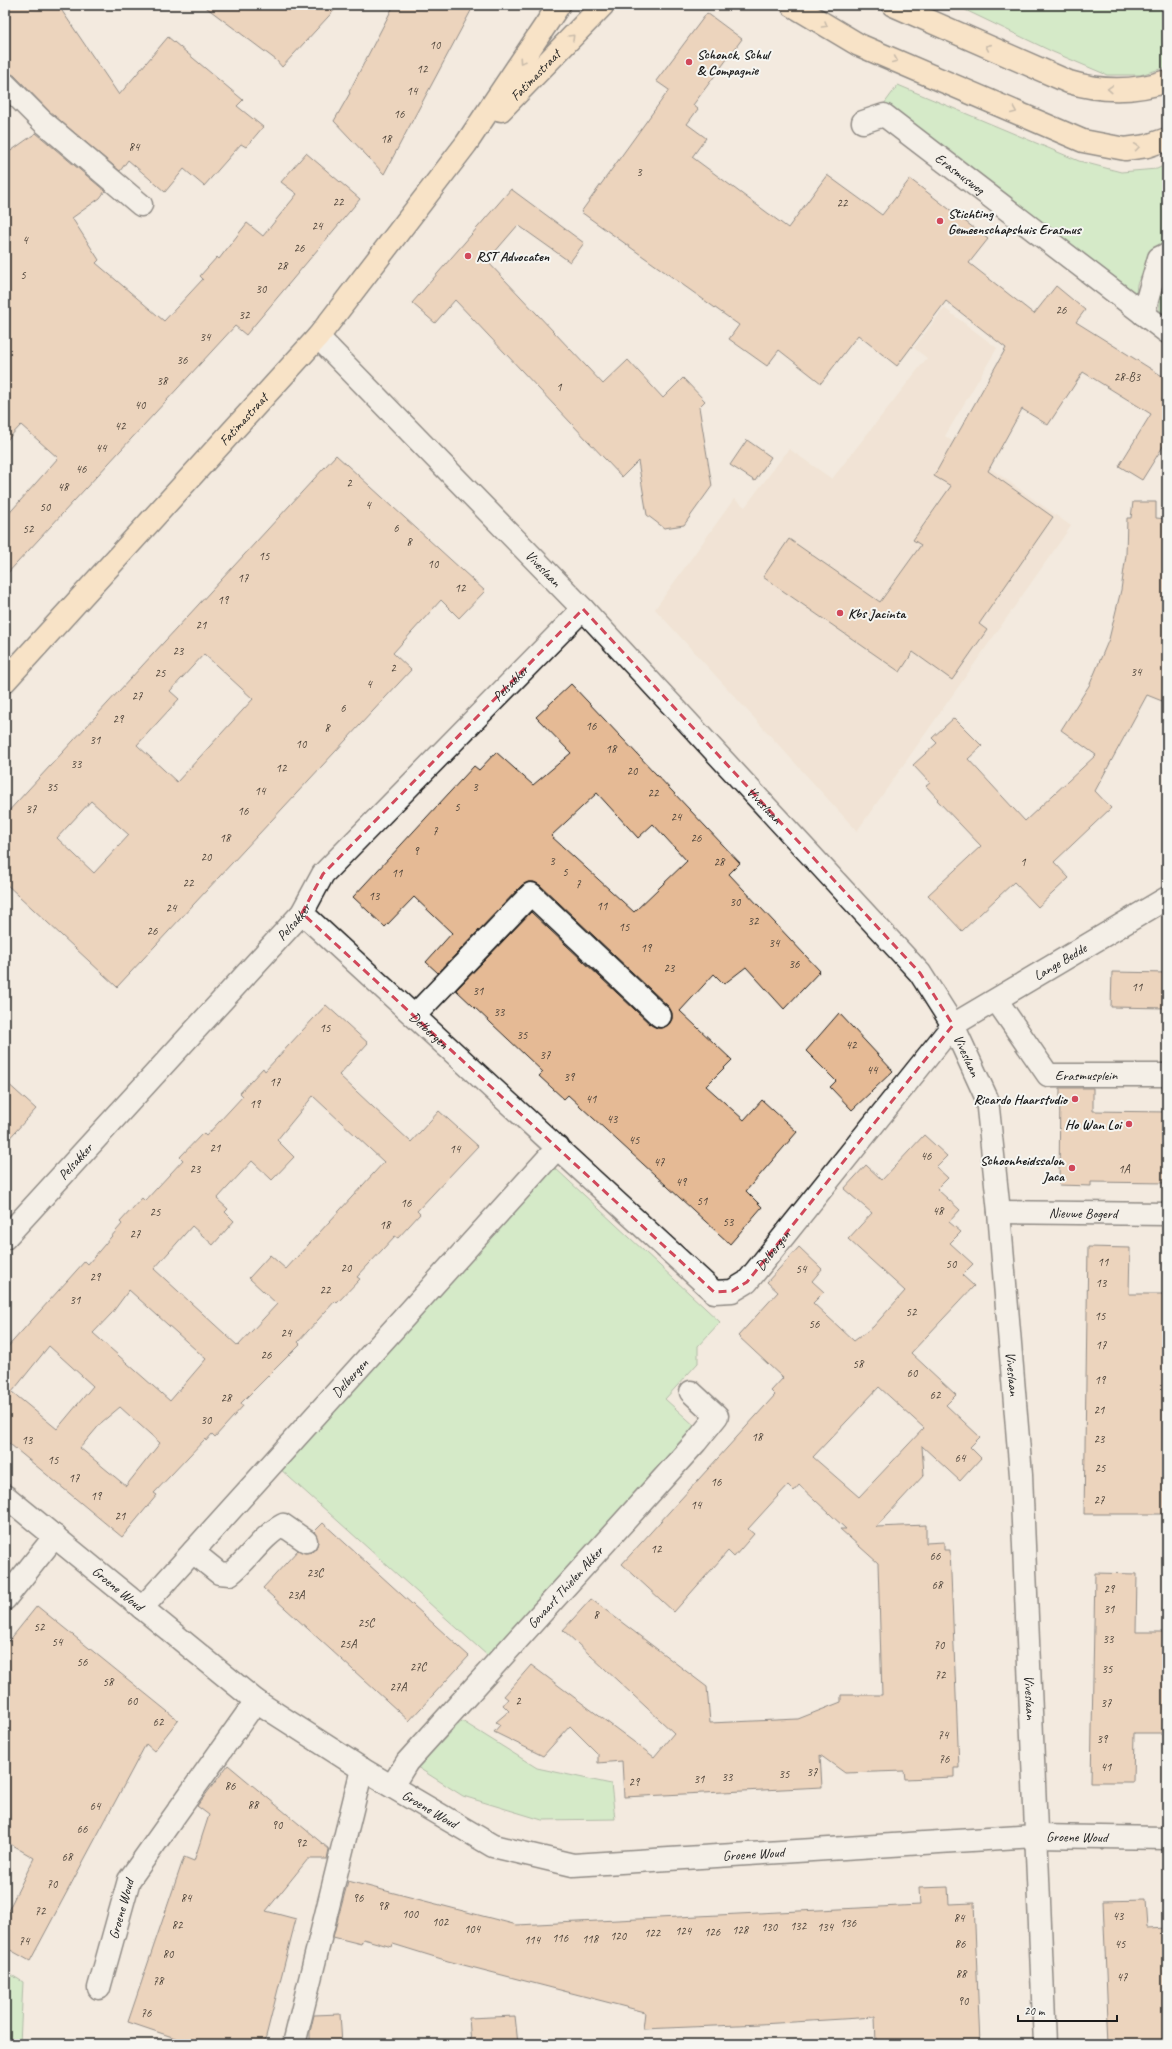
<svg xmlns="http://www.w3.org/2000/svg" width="1172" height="2049" viewBox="0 0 1172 2049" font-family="Caveat,sans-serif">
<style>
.built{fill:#efdcc9}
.green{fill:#b1eaae;stroke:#668365}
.building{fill:#e5ba95;stroke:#1c1c1c;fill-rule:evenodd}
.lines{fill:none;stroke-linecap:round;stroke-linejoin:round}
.minor-casing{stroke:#1c1c1c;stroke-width:25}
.major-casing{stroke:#1c1c1c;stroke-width:25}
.minor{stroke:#f6f6f2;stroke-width:22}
.major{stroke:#fedbac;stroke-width:22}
.oneway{stroke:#98856b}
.marked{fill:none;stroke:#d1495b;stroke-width:3;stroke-dasharray:8 5;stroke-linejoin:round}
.poi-dot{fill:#d1495b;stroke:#f6f6f2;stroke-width:1.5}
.labels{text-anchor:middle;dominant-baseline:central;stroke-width:4;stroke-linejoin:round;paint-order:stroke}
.number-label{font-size:12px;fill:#4e443a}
.poi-label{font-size:14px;font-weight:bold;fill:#1c1c1c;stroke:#f6f6f2;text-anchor:start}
.street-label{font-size:14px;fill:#1c1c1c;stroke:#f6f6f2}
</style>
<rect width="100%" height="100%" fill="#f3eadf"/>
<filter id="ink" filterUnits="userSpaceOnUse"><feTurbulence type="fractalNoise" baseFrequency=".025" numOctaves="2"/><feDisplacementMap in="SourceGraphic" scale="8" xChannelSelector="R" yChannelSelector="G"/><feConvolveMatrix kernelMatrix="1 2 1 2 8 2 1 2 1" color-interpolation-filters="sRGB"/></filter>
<g filter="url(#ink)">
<path class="built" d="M944,308L997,348L945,436L1071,526L857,831L655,609L734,499L745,507L789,449L832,479L927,358L914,348Z"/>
<path class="green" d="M955,5H1167V67L1140,75H1107L1053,52Z
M898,85L1079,161L1121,172L1157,169L1167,164V243L1154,249L1137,284L1136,293L884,104Z
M1167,279V316L1159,310L1161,291Z
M554,1167L720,1322L698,1346V1363L665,1399L697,1428L488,1656L279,1468Z
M462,1721L537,1768L611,1784L615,1819L542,1820L463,1796L417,1767Z
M5,1971L23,1982L20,2044H5Z"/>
<path class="building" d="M5,5H58L119,95L168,37L243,100L237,106L263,127L246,147L241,144L204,186L184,169L165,192L128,160L120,171L50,112L14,75L5,72Z
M203,5H339L282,67L276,60Z
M394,5H474L384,174L334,121L350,93L349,92Z
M707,13L742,39L693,105L698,109L687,124L706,138L692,157L788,228L827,175L882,215L910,179L988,239L969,263L1034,314L1056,286L1085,310L1076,322L1167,379V440L1142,480L1119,466L1151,414L1083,372L1048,425L1022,409L988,471L1053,517L979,624L987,630L952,680L913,652L900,672L763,577L789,539L880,602L921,545L913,540L951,486L934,476L1006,348L946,301L897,366L858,335L821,383L779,350L767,366L729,339L739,325L581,212L669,90L656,81Z
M36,133L105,191L100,198L72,218L99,260L96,263L164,321L203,279L200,276L217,257L219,259L247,223L263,236L297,194L281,182L306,153L360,199L246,335L235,326L5,576V518L58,458L21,425L5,442V246L11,240L5,232V155Z
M511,189L584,243L570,262L518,225L487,261L603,384L628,360L663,398L683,378L705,401L699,407L712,486L684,525L664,528L647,515L638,461L622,477L455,300L435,323L412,303Z
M747,440L771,457L755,481L730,465Z
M336,455L485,591L459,618L441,600L412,632L393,653L411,670L117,987L5,883V815ZM204,654L253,699L177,782L137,745L179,699L170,691ZM91,801L129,835L94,873L57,838Z
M1133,502H1156V518L1167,519V703L1147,695L1095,791L1111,808L1054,862L1069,878L1038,907L1014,882L962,931L928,895L981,846L937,800L938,799L926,786L930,783L913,765L937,743L932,738L954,718L982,746L968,759L1025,821L1096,755L1061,730L1090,684L1109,639L1121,590L1126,555L1127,518H1131Z
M571,684L740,863L729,874L820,971L784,1009L746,967L724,984L714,974L680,1011L732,1060L706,1086L744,1120L762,1100L797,1132L746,1191L762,1207L730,1244L568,1095L564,1099L539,1076L543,1072L456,990L531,912L651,1025L657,1028H663L669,1024L672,1019V1013L669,1007L540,885L534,882H528L522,885L438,973L426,962L452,933L414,897L385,927L353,897L474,766L479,770L496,752L533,785L571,753L536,717ZM597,793L638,838L653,824L687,861L634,912L551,836Z
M1112,972L1167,973V1008L1111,1007Z
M326,1005L368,1043L339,1075L373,1107L411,1142L439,1111L478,1146L417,1211L420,1214L398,1238L395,1236L357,1277L360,1279L337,1303L335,1301L298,1342L300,1344L241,1403L243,1406L215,1437L212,1434L206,1441L205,1439L154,1493L157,1495L122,1537L5,1440V1350L85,1261L88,1264L122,1224L120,1222L142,1198L145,1201L183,1160L180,1157L203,1133L206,1136L243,1096L240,1093L263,1068L265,1071ZM313,1096L384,1162L286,1269L270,1255L249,1278L277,1304L238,1346L154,1269L192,1226L213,1245L234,1221L225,1212L228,1209L217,1199L252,1161L272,1180L294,1157L277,1140ZM129,1290L206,1359L170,1401L93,1333L112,1313ZM49,1346L93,1386L57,1429L12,1392ZM120,1407L160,1443L126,1486L80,1448L102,1422Z
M839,1013L893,1071L852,1110L830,1087L836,1081L806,1051Z
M5,1081L36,1109L5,1143Z
M1060,1088H1093V1111L1167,1112V1183L1091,1182V1186L1059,1185Z
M924,1135L947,1156L936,1167L948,1178L937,1189L960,1210L949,1222L961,1232L950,1243L973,1264L962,1275L974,1286L911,1353L956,1395L946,1405L980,1437L970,1447L981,1458L960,1481L922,1446L924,1475L876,1527L926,1525V1543L944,1542V1550H950L959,1768H954V1777L905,1779L904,1771L845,1773L820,1755L822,1787L624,1797L622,1761L598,1763V1754L570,1726L543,1756L494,1732L500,1725L496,1722L509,1711L503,1705L508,1699L504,1696L531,1665L654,1757L674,1733L563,1630L591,1599L707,1687L710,1723L798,1719L841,1702V1695H882L878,1563L840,1529H846L799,1485L794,1491L788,1485L748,1529L754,1534L734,1557L728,1551L674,1612L622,1564L775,1395L771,1391L783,1378L738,1336L778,1292L767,1282L799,1247L822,1269L812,1281L824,1292L813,1303L854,1341L873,1327L905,1291L848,1239L872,1213L844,1189L866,1165L882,1180ZM879,1387L924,1428L859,1497L813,1457Z
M1088,1247L1130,1248L1129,1294H1167L1165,1514H1084Z
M323,1523L469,1656L409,1721L263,1588L298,1550L305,1553L312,1552L316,1548L318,1542L314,1532Z
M1095,1573L1137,1574L1136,1632H1167V1733H1134L1133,1782H1091Z
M37,1606L178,1720L154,1751L146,1744L30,1961L5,1947V1917L34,1858L5,1841V1646Z
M228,1765L329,1849L327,1859H308L266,1911L296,1919L264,2044H193L128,2022L184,1857L194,1861L209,1815L197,1806Z
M348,1881L517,1925L920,1905L919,1888L948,1887L949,1904L974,1903L980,2044H876L875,2017L761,2024L643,2029L645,2012L448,1961L393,1944L392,1947L363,1939L361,1944L333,1937Z
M1145,1900L1147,1928L1167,1927V1998L1163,1999L1165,2044H1109L1103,1901Z
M340,2014L342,2044H310V2032L314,2015Z
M515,2016L518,2044H471L469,2018Z"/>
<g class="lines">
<g class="minor-casing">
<g id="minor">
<path d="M5,84L42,121L141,205"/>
<path id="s1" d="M863,122L884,115L1167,332"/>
<path d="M1143,314L1159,258L1167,254"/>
<path id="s2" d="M318,337L583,609L920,973L953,1025L987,1099L999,1212L1021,1475L1045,2044"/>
<path id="s3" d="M302,913L714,1292L732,1291L747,1282L953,1025L1167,898"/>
<path id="s4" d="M997,1001L1048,1075H1167"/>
<path d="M415,1015L531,894L660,1016"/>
<path id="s5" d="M999,1212L1167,1214"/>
<path id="s6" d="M5,1238L302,913L323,874L583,609"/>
<path id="s7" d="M5,1496L256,1701L362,1769L493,1846L573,1865L1035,1836L1167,1838"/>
<path d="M193,1552L219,1573L230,1574C248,1560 262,1536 283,1525L306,1541"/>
<path d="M5,1599L55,1536"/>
<path id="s8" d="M142,1608L558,1147"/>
<path id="s9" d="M392,1786L407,1762L696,1442L717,1416L691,1392"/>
<path id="s10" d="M99,1988L129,1880L256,1701"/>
<path d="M294,2044L362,1769"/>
</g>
</g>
<g class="major-casing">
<g id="major">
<path d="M792,5L859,45L1083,141L1125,149L1147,146L1167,139"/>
<path d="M893,5L1069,82C1102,92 1134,92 1167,81"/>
<path id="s11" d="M501,110L603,5"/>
<path id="s12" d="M5,681L318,337L466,144L559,5"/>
</g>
</g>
<use href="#minor" class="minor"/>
<use href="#major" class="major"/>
</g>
<defs><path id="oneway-chevron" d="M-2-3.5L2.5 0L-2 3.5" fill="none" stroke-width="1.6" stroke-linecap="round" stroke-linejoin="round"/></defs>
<g class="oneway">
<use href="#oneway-chevron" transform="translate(825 25) rotate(30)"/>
<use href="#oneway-chevron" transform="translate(572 37) rotate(-45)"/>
<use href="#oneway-chevron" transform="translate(988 47) rotate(-156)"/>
<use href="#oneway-chevron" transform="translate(895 60) rotate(23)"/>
<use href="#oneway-chevron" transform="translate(522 61) rotate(124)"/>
<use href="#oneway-chevron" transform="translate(1110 89) rotate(-177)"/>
<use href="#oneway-chevron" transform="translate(1014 111) rotate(23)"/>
<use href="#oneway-chevron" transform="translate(1137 147) rotate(-8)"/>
</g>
</g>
<path d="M0 0H1172V2049H0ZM583,609L920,973L953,1025L747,1282L732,1291L714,1292L302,913L323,874Z" fill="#f3eadf" fill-opacity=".55" fill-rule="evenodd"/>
<path class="marked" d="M583,609L920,973L953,1025L747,1282L732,1291L714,1292L302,913L323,874Z"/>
<g class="poi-dot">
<circle cx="689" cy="62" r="4"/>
<circle cx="940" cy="221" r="4"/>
<circle cx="468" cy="256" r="4"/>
<circle cx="840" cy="613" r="4"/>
<circle cx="1075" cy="1099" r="4"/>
<circle cx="1129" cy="1124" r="4"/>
<circle cx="1072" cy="1168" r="4"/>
</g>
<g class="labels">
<g class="number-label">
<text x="435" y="45">10</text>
<text x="422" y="69">12</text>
<text x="412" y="91">14</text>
<text x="399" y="114">16</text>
<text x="386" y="139">18</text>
<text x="134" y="147">84</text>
<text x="639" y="172">3</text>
<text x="338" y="202">22</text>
<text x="842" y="203">22</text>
<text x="317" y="226">24</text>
<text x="25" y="240">4</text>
<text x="299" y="248">26</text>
<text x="282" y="266">28</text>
<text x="23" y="275">5</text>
<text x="261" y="289">30</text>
<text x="1061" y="310">26</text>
<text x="244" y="315">32</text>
<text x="205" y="337">34</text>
<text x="182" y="360">36</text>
<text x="1127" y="377">28-B3</text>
<text x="162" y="381">38</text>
<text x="559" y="387">1</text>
<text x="140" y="405">40</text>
<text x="120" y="426">42</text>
<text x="101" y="448">44</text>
<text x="81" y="469">46</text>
<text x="349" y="483">2</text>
<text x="63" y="487">48</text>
<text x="368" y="505">4</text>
<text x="45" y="507">50</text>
<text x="396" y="528">6</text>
<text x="28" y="529">52</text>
<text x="409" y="542">8</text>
<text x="264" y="556">15</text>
<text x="433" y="564">10</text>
<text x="243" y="578">17</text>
<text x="460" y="588">12</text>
<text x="223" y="600">19</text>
<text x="201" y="625">21</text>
<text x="178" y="651">23</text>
<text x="393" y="668">2</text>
<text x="1136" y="672">34</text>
<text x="160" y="673">25</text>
<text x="369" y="684">4</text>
<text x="137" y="696">27</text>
<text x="343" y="708">6</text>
<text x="118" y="719">29</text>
<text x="591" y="726">16</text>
<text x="327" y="728">8</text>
<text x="95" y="740">31</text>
<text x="301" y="744">10</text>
<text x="611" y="749">18</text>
<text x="76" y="764">33</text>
<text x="281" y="768">12</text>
<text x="632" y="771">20</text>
<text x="52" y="787">35</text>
<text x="475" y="787">3</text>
<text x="260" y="791">14</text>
<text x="653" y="793">22</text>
<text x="457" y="807">5</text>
<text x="31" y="809">37</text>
<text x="243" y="811">16</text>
<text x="676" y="817">24</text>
<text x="435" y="831">7</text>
<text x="225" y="838">18</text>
<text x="696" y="838">26</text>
<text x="416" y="851">9</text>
<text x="206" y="857">20</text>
<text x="552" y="861">3</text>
<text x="719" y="862">28</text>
<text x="1023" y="862">1</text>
<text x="565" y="872">5</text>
<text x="397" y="873">11</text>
<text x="188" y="883">22</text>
<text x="578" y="884">7</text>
<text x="374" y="896">13</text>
<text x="735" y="902">30</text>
<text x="602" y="906">11</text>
<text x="171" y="908">24</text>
<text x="753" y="921">32</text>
<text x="624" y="927">15</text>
<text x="152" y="931">26</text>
<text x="774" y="943">34</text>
<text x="646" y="948">19</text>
<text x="794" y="964">36</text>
<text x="669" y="968">23</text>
<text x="1137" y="987">11</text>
<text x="478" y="991">31</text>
<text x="499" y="1012">33</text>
<text x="325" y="1028">15</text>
<text x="522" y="1035">35</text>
<text x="851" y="1045">42</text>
<text x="545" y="1055">37</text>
<text x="872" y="1070">44</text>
<text x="569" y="1077">39</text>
<text x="275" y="1082">17</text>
<text x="591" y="1099">41</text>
<text x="255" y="1104">19</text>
<text x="612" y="1119">43</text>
<text x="634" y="1140">45</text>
<text x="215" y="1148">21</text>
<text x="455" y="1149">14</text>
<text x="926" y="1156">46</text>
<text x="659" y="1162">47</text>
<text x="195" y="1169">23</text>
<text x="1124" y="1169">1A</text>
<text x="681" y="1182">49</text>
<text x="702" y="1201">51</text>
<text x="406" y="1203">16</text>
<text x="938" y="1211">48</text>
<text x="155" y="1212">25</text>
<text x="728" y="1222">53</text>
<text x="385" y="1225">18</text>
<text x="135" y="1234">27</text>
<text x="1103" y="1262">11</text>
<text x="951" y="1264">50</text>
<text x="346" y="1268">20</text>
<text x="801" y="1269">54</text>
<text x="95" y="1277">29</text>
<text x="1101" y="1283">13</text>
<text x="325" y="1290">22</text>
<text x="75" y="1300">31</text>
<text x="911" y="1312">52</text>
<text x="1100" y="1316">15</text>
<text x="814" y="1324">56</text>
<text x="286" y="1333">24</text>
<text x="1101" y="1345">17</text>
<text x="266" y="1355">26</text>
<text x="858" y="1364">58</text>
<text x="912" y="1373">60</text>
<text x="1100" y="1380">19</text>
<text x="935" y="1395">62</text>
<text x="226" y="1398">28</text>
<text x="1099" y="1410">21</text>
<text x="206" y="1420">30</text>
<text x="757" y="1437">18</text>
<text x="1099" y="1439">23</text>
<text x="27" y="1440">13</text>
<text x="960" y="1458">64</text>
<text x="53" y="1460">15</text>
<text x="1100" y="1468">25</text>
<text x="74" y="1478">17</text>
<text x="716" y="1482">16</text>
<text x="96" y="1496">19</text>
<text x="1099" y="1500">27</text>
<text x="696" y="1505">14</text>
<text x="120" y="1516">21</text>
<text x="656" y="1549">12</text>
<text x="935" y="1556">66</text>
<text x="315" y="1573">23C</text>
<text x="937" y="1585">68</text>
<text x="1109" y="1589">29</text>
<text x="296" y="1595">23A</text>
<text x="1109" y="1609">31</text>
<text x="596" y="1615">8</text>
<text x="366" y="1623">25C</text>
<text x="39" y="1627">52</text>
<text x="1108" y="1639">33</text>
<text x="57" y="1642">54</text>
<text x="348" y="1644">25A</text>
<text x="939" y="1645">70</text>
<text x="82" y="1662">56</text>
<text x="418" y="1667">27C</text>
<text x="1107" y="1669">35</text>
<text x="940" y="1675">72</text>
<text x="108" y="1682">58</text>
<text x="398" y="1687">27A</text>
<text x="132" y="1701">60</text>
<text x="518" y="1701">2</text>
<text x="1106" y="1703">37</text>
<text x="158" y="1722">62</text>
<text x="943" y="1735">74</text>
<text x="1102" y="1739">39</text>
<text x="944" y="1759">76</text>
<text x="1106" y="1767">41</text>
<text x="812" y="1772">37</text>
<text x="784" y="1774">35</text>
<text x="727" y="1777">33</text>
<text x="699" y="1779">31</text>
<text x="634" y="1782">29</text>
<text x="230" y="1786">86</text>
<text x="253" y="1805">88</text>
<text x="95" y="1806">64</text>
<text x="277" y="1825">90</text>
<text x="82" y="1829">66</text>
<text x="301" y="1843">92</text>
<text x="67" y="1857">68</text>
<text x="52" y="1884">70</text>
<text x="186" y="1898">84</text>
<text x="358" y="1898">96</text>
<text x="383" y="1906">98</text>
<text x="40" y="1911">72</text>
<text x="410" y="1914">100</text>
<text x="1118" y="1916">43</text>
<text x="959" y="1918">84</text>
<text x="440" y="1922">102</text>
<text x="848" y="1923">136</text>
<text x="177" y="1925">82</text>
<text x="798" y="1926">132</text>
<text x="769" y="1927">130</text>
<text x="825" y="1927">134</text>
<text x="472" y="1929">104</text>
<text x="740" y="1930">128</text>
<text x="683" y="1931">124</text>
<text x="712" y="1932">126</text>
<text x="652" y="1933">122</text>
<text x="618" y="1936">120</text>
<text x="560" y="1938">116</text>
<text x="590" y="1939">118</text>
<text x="532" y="1940">114</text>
<text x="24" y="1941">74</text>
<text x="960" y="1944">86</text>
<text x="1120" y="1944">45</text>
<text x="168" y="1954">80</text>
<text x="961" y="1974">88</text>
<text x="1122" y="1977">47</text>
<text x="158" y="1981">78</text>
<text x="963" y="2001">90</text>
<text x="146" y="2013">76</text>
</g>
<g class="poi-label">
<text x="697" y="54">Schonck, Schul<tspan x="697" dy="16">&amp; Compagnie</tspan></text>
<text x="948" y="213">Stichting<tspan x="948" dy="16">Gemeenschapshuis Erasmus</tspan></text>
<text x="476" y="256">RST Advocaten</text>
<text x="848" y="613">Kbs Jacinta</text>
<text x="1067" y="1099" text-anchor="end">Ricardo Haarstudio</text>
<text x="1121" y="1124" text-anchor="end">Ho Wan Loi</text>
<text x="1064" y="1160" text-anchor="end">Schoonheidssalon<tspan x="1064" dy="16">Jaca</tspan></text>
</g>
<g class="street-label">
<text stroke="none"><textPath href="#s11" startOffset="49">Fatimastraat</textPath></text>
<text stroke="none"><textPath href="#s1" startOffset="118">Erasmusweg</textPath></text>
<text stroke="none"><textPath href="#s12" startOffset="354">Fatimastraat</textPath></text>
<text stroke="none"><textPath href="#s2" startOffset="323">Viveslaan</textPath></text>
<text stroke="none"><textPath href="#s6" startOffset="752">Pelsakker</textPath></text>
<text stroke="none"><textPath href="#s2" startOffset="647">Viveslaan</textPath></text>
<text stroke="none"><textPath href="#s6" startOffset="428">Pelsakker</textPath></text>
<text stroke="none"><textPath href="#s3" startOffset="1049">Lange Bedde</textPath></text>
<text stroke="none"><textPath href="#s3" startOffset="173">Delbergen</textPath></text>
<text stroke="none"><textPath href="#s2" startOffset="971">Viveslaan</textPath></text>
<text stroke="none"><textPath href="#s4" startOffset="128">Erasmusplein</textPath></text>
<text stroke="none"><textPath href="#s6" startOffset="104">Pelsakker</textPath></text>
<text stroke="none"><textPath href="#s5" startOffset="84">Nieuwe Bogerd</textPath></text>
<text stroke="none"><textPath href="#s3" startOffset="636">Delbergen</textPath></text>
<text stroke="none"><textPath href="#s2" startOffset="1295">Viveslaan</textPath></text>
<text stroke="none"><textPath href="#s8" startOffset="310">Delbergen</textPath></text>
<text stroke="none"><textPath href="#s9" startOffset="264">Govaart Thielen Akker</textPath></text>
<text stroke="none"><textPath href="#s7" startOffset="146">Groene Woud</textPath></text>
<text stroke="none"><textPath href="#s2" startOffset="1619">Viveslaan</textPath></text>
<text stroke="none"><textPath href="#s7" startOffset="529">Groene Woud</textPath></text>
<text stroke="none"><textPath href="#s7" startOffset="1189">Groene Woud</textPath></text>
<text stroke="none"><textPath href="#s7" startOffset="865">Groene Woud</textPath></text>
<text stroke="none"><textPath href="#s10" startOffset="82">Groene Woud</textPath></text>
</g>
</g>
<rect width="1172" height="2049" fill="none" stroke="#f6f6f2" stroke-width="20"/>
<rect x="10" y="10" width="1152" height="2029" fill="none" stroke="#1c1c1c" stroke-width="1.5" filter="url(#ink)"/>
<path d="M1018 2015v6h99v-6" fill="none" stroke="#1c1c1c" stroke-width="2"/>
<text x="1024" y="2015" font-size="12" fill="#1c1c1c" stroke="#f6f6f2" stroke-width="3" paint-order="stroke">20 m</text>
</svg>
